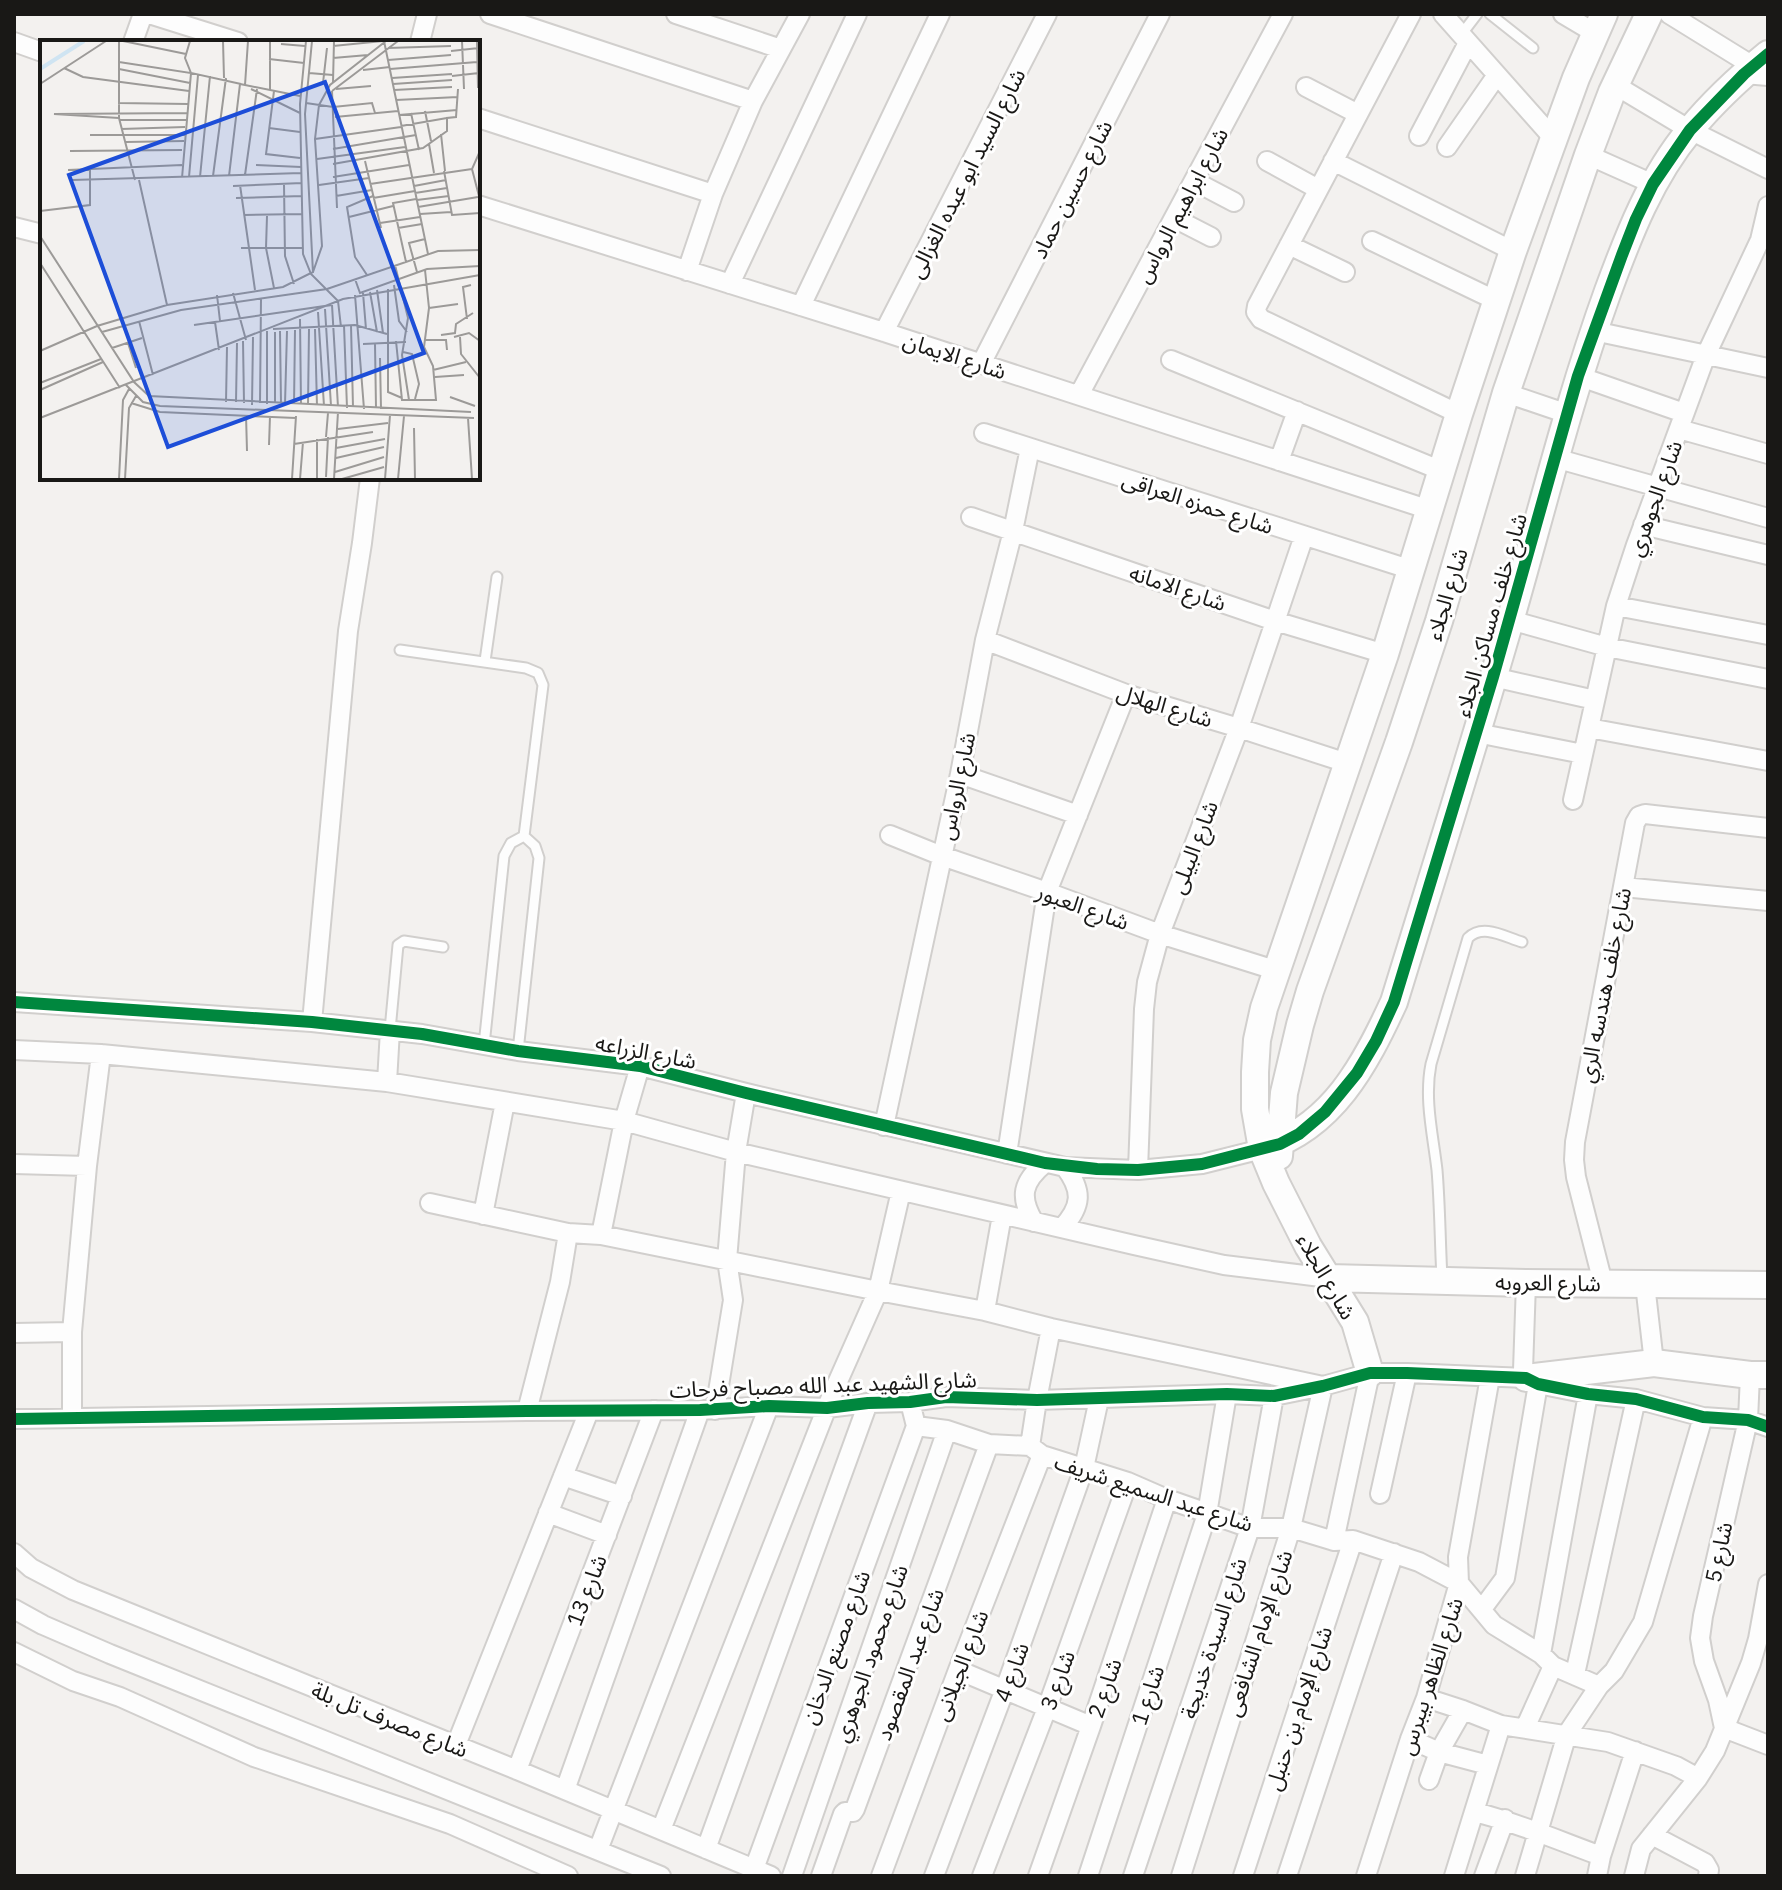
<svg xmlns="http://www.w3.org/2000/svg" width="1782" height="1890" viewBox="0 0 1782 1890" font-family="'IBM Plex Sans','Noto Sans Arabic',sans-serif">
<style>
.lines{fill:none;stroke-linecap:round;stroke-linejoin:round}
.lane-casing{stroke:#d1cfcd;stroke-width:13}
.street-casing{stroke:#d1cfcd;stroke-width:22}
.secondary-casing{stroke:#d1cfcd;stroke-width:30}
.lane{stroke:#fdfdfd;stroke-width:9}
.street{stroke:#fdfdfd;stroke-width:18}
.secondary{stroke:#fdfdfd;stroke-width:26}
.cycleway-casing{stroke:#fff;stroke-width:17}
.cycleway{stroke:#00873e;stroke-width:12}
.labels{text-anchor:middle;dominant-baseline:central;stroke-width:6;stroke-linejoin:round;paint-order:stroke}
.street-label{font-size:22px;fill:#191816;stroke:#fff}
.inset-river{fill:none;stroke:#cfe4f2;stroke-width:4}
.inset-road{fill:none;stroke:#9c9a98;stroke-width:2}
.view{fill:#1d4ed8;fill-opacity:0.15;stroke:#1d4ed8;stroke-width:4}
.inset-edge{fill:none;stroke:#191816;stroke-width:4}
</style>
<rect width="100%" height="100%" fill="#f3f1ef"/>
<g class="lines">
<g class="lane-casing">
<path id="lane" d="M1490,14L1533,48
M1461,35L1477,14
M400,650L526,668L538,673L543,685L524,836
M485,661L497,577
M390,1030L398,945L404,941L443,947
M484,1045L504,856L511,843L524,836
M518,1051L539,858L535,846L524,836
M1442,1278C1440,1242 1440,1206 1437,1170C1433,1135 1424,1099 1431,1064L1468,938C1483,923 1505,937 1522,942"/>
</g>
<g class="street-casing">
<path id="street" d="M149,14L238,42
M490,14L753,101
M676,14L781,49
M1411,14L1257,306L1256,312L1261,319L1459,414
M1443,14L1554,139
M1563,14L1595,33
M1669,14L1753,66
M14,42L42,52
M133,42L143,14
M420,42L427,14
M1744,74L1768,76
M1615,85L1690,130L1768,169
M1306,87L1358,114
M478,118L713,194
M1419,136L1468,43
M1447,147L1497,75
M1588,155L1653,184
M1267,161L1318,189
M1333,161L1513,251
M1194,181L1234,202
M478,205L884,332L1430,510
M1174,218L1211,237
M14,227L42,234
M1372,241L1497,301
M1289,245L1345,272
M687,271L713,194L753,101L800,14
M730,284L857,14
M801,306L940,14
M1594,331L1768,368
M884,332L1047,14
M1171,360L1442,471
M981,364L1160,14
M1578,376L1684,413
M1506,393L1568,414
M1079,395L1283,14
M1679,429L1768,454
M984,433L1412,570
M1555,458L1768,518
M1279,461L1297,411
M971,517L1275,621L1385,654
M1643,525L1768,555
M1616,606L1768,635
M1510,620L1607,647L1768,679
M985,640L1126,694L1239,728L1347,763
M1493,677L1595,700
M1589,728L1768,761
M1477,733L1583,754
M960,774L1078,815
M1573,800L1616,606L1636,545L1706,355L1760,240L1768,206
M890,835L942,856L1047,892L1160,934L1278,971
M1623,887L1768,901
M14,1002L312,1022L422,1034L518,1051L640,1066L746,1093L1065,1167L1138,1170L1202,1164L1262,1149
M312,1022L348,631L362,543L370,478
M14,1050L101,1054L387,1082L624,1121L736,1152L1134,1245L1224,1265L1329,1278
M387,1082L390,1030
M884,1126L960,774L985,640L1013,531L1030,448
M1007,1154L1047,892L1126,694
M14,1164L87,1166
M1138,1170L1144,1009L1147,982L1160,934L1239,728L1304,536
M430,1203L568,1233L601,1235L878,1291L985,1311L1051,1328L1323,1386L1291,1528L1181,1876
M483,1215L505,1102
M1034,1222C1019,1197 1022,1182 1045,1163
M1062,1228C1082,1206 1083,1191 1065,1167
M601,1235L624,1121L640,1066
M1603,1283L1576,1177L1574,1160L1575,1142L1635,823L1639,816L1645,814L1768,828
M1645,1284L1654,1363
M985,1311L1002,1215
M14,1333L72,1332
M1526,1378L1523,1370L1526,1283
M910,1402L916,1426L947,1430L989,1444L1030,1446L1042,1455L1128,1482L1167,1499L1250,1528H1291L1334,1541L1353,1540L1419,1562L1459,1583L1494,1625L1541,1654L1553,1666L1599,1686
M715,1410L733,1300L727,1260L736,1152L746,1093
M527,1411L560,1282L568,1233
M72,1418V1332L87,1166L101,1054
M14,1419L527,1411L700,1410L769,1406L827,1408L868,1403L910,1402L946,1397L1037,1400L1227,1394L1274,1396L1323,1386L1370,1373H1407L1526,1378L1538,1384L1588,1394L1636,1399L1703,1417L1748,1420L1768,1427
M1030,1446L1037,1400L1051,1328
M563,1476L622,1496
M1380,1494L1407,1373
M548,1513L607,1535
M1334,1541L1370,1373
M14,1553L31,1568L73,1590L517,1770L771,1876
M14,1609L43,1625L110,1654L661,1876
M1482,1609L1505,1578L1538,1384
M14,1652L73,1681L120,1697L254,1757L450,1824L568,1876
M1541,1654L1588,1394
M958,1670L1091,1726
M1575,1674L1636,1399
M1426,1698L1463,1710L1501,1725L1608,1742L1676,1766L1698,1778
M1525,1728L1553,1666
M1724,1728L1718,1700L1704,1661L1700,1638L1703,1616L1748,1420L1750,1375
M1724,1728L1768,1745
M1410,1739L1439,1752L1488,1765
M456,1745L589,1411
M517,1770L654,1410
M1429,1780L1439,1752L1463,1710
M565,1790L700,1410
M1475,1812C1518,1823 1560,1841 1601,1856
M661,1830L831,1397L878,1291L901,1191
M1652,1835L1705,1863L1709,1870L1708,1876
M706,1849L868,1403
M598,1850L769,1406
M754,1869L916,1426
M792,1876L947,1430
M821,1876L843,1814L845,1812H853L855,1809L989,1444
M881,1876L958,1670L1042,1455
M934,1876L1005,1689L1084,1468L1099,1399
M982,1876L1047,1708L1128,1482
M1038,1876L1091,1726L1167,1499
M1088,1876L1207,1514L1227,1394
M1133,1876L1250,1528L1274,1396
M1243,1876L1353,1540
M1287,1876L1394,1553
M1366,1876L1410,1739L1426,1698L1459,1583L1458,1557L1490,1377
M1454,1876L1501,1725
M1484,1876L1505,1819
M1525,1876L1567,1734L1599,1686L1614,1671L1643,1622L1703,1417
M1597,1876L1601,1856L1635,1751
M1634,1876L1641,1849L1698,1778L1715,1751L1751,1663L1758,1639L1768,1584"/>
</g>
<g class="secondary-casing">
<path id="secondary" d="M1262,1149C1332,1128 1365,1065 1394,1002C1433,875 1473,748 1510,621C1542,510 1569,399 1608,291C1629,234 1651,177 1690,130C1713,102 1740,77 1768,54
M1279,1156L1284,1093L1300,1025L1310,991L1399,742L1439,621L1506,393L1588,155L1612,92L1649,14
M1329,1278L1526,1283L1768,1285
M1370,1373L1355,1322L1308,1246L1276,1183L1262,1149L1255,1109V1072L1257,1040L1264,1008L1385,654L1459,414L1513,251L1576,78L1604,14
M1526,1378L1654,1363L1750,1375H1768"/>
</g>
<use href="#lane" class="lane"/>
<use href="#street" class="street"/>
<use href="#secondary" class="secondary"/>
<g class="cycleway-casing">
<path id="cycleway" d="M14,1002L312,1022L422,1034L518,1051L640,1066L746,1093L1045,1163L1097,1169L1138,1170L1202,1164L1280,1144L1299,1134L1325,1112L1357,1073L1376,1041L1394,1002L1493,677L1578,376L1622,255L1636,219L1653,184L1690,130L1744,74L1768,54
M14,1419L527,1411L700,1410L769,1406L827,1408L868,1403L910,1402L946,1397L1037,1400L1227,1394L1274,1396L1323,1386L1370,1373H1407L1526,1378L1538,1384L1588,1394L1636,1399L1703,1417L1748,1420L1768,1427"/>
</g>
<use href="#cycleway" class="cycleway"/>
</g>
<g class="labels">
<g class="street-label">
<text transform="translate(966 173) rotate(-63)">شارع السيد ابو عبده الغزالى</text>
<text transform="translate(1071 189) rotate(-63)">شارع حسين حماد</text>
<text transform="translate(1181 205) rotate(-62)">شارع ابراهيم الرواس</text>
<text transform="translate(955 355) rotate(18)">شارع الايمان</text>
<text transform="translate(1654 498) rotate(-70)">شارع الجوهري</text>
<text transform="translate(1198 502) rotate(18)">شارع حمزه العراقى</text>
<text transform="translate(1178 587) rotate(19)">شارع الامانه</text>
<text transform="translate(1446 594) rotate(-73)">شارع الجلاء</text>
<text transform="translate(1490 615) rotate(-74)">شارع خلف مساكن الجلاء</text>
<text transform="translate(1165 705) rotate(17)">شارع الهلال</text>
<text transform="translate(956 786) rotate(-78)">شارع الرواس</text>
<text transform="translate(1193 847) rotate(-69)">شارع البيلى</text>
<text transform="translate(1083 906) rotate(20)">شارع العبور</text>
<text transform="translate(1604 985) rotate(-79)">شارع خلف هندسه الري</text>
<text transform="translate(646 1051) rotate(11)">شارع الزراعه</text>
<text transform="translate(1327 1276) rotate(60)">شارع الجلاء</text>
<text transform="translate(1548 1282) rotate(1)">شارع العروبه</text>
<text transform="translate(823 1384) rotate(-2)">شارع الشهيد عبد الله مصباح فرحات</text>
<text transform="translate(1154 1492) rotate(18)">شارع عبد السميع شريف</text>
<text transform="translate(1718 1552) rotate(-78)">شارع 5</text>
<text transform="translate(586 1590) rotate(-69)">شارع 13</text>
<text transform="translate(1258 1633) rotate(-72)">شارع الإمام الشافعى</text>
<text transform="translate(1213 1638) rotate(-72)">شارع السيدة خديجة</text>
<text transform="translate(835 1647) rotate(-70)">شارع مصنع الدخان</text>
<text transform="translate(870 1653) rotate(-71)">شارع محمود الجوهري</text>
<text transform="translate(909 1664) rotate(-70)">شارع عبد المقصود</text>
<text transform="translate(960 1665) rotate(-69)">شارع الجيلانى</text>
<text transform="translate(1011 1672) rotate(-70)">شارع 4</text>
<text transform="translate(1430 1676) rotate(-72)">شارع الظاهر بيبرس</text>
<text transform="translate(1057 1680) rotate(-70)">شارع 3</text>
<text transform="translate(1104 1688) rotate(-71)">شارع 2</text>
<text transform="translate(1147 1695) rotate(-72)">شارع 1</text>
<text transform="translate(1298 1708) rotate(-72)">شارع الإمام بن حنبل</text>
<text transform="translate(390 1719) rotate(22)">شارع مصرف تل بلة</text>
</g>
</g>
<g transform="translate(40 40)">
<rect width="440" height="440" fill="#f3f1ef"/>
<path class="inset-river" d="M0,29L44,1"/>
<path class="inset-road" d="M79,1V78L95,140M83,1L146,14M150,1L145,18L151,33L201,44M183,1L184,38M230,1V50M266,1L260,64L263,214L271,234L298,261L301,287M272,1L265,74L273,233M344,1L388,214M422,1L424,49M437,1L438,48M241,4L265,6M293,6L343,1M348,8L411,6M411,11L439,8M293,18L328,15M229,19L264,23M348,20L411,15M79,22L151,33L142,138M24,28L43,37L149,51M79,29L150,43M350,29L437,22M323,30L350,27M269,33L293,35M412,36L439,33M352,38L412,34M293,42L294,1M283,43L287,8M0,44L66,1M353,44L412,40M205,45L208,1M211,49L260,73M296,49L331,46M354,50L412,47M234,51L226,114L260,118M292,51L297,168M292,51L358,1M356,60L418,57M78,63L148,64M266,63L293,67L332,63L335,73M385,71L391,101M371,73L379,110M359,75L417,70M295,77L358,71M79,78L14,74L147,73M79,80H146M361,86L407,78M229,88L260,92M81,89L145,87M401,94L405,131M50,95H145M275,99L361,87M86,102L144,101M389,104L394,133M293,109L376,95M30,111L142,110M440,111L432,129L440,160M277,119L365,107M325,121L341,188M293,124L383,108L407,91V78L416,77L418,49M216,125L261,127M28,130L142,125M404,131L412,175L440,173M205,135L217,49M173,136L186,38M189,136L200,44L260,56M149,137L158,35M160,137L170,36M293,137L369,125M32,140L261,133M99,140L127,265M244,144L245,216L254,244M330,144L432,129M200,145L215,250M279,145L329,138M193,146L262,143M374,146L406,140M375,153L407,148M296,156L332,150M196,158L262,156M333,158L375,151M377,160L409,156M378,167L438,157M0,171L50,165V129M380,174L411,172M204,175L263,174M227,176L226,208L234,248M309,177L353,166M340,183L380,177M358,188L382,184M0,196L94,342L109,356L431,372M201,208H263M366,222L353,163L376,159M0,223L80,348M355,225L368,278L362,315L369,360M377,232L369,203L385,199M327,235L315,217L307,167L333,156M315,239L320,253L387,229L440,226M354,245L359,281L367,292M348,249V352L362,358M337,250L343,293M330,252L337,292M193,253L206,300M323,253L326,289M177,255L180,281M315,255L324,369M389,268L418,264M285,269L291,366M278,272L284,366M260,279L261,365M427,279L423,247L431,245M99,281L113,335M175,282L179,310M154,285L292,265L298,367M304,285L307,368M311,285L313,367M233,289L315,285L347,294M275,289L277,366M227,291V364M240,291L241,364M62,292L141,270L287,249L398,211L440,210M401,295L415,293L416,284L433,273M414,297L429,293L440,301M420,297L421,314L440,338M384,300H406L407,310M203,301L204,363M356,301L362,360H396L393,326L384,307L389,268L385,230M88,303L96,328M323,304L366,302M335,304L336,368M72,308L102,298M0,311L57,286L127,265L243,247L273,232L282,206L275,99L279,65L290,45L346,1M363,312L372,314L379,344L375,359M340,318L341,369M393,330L426,322M395,337L424,335M0,343L61,319M86,345L103,362L120,366L434,378M0,350L63,322M410,357L435,366M186,362L187,307M196,362L197,303M91,363L120,372L256,378M220,363L221,259M235,364V292M245,364L247,291M212,365L213,297M254,365L255,290M268,365L269,289M206,375L207,411M0,378L303,259L440,235M428,378L432,439M374,388L375,439M298,389L348,383M286,397L288,373M254,404L333,392M229,405L230,376M296,408L345,399M296,418L344,407M295,432L344,417M286,437L288,397M79,439L83,360L89,349M85,439L89,368L96,356M252,439L256,376M260,439L263,402M277,439V399M294,439L298,372M302,439L344,427M345,439L350,375M358,439L364,376"/>
<path class="view" d="M285,42L384,313L128,407L29,135Z"/>
<rect width="440" height="440" class="inset-edge"/>
</g>
<rect width="1782" height="1890" fill="none" stroke="#191816" stroke-width="32"/>
</svg>
